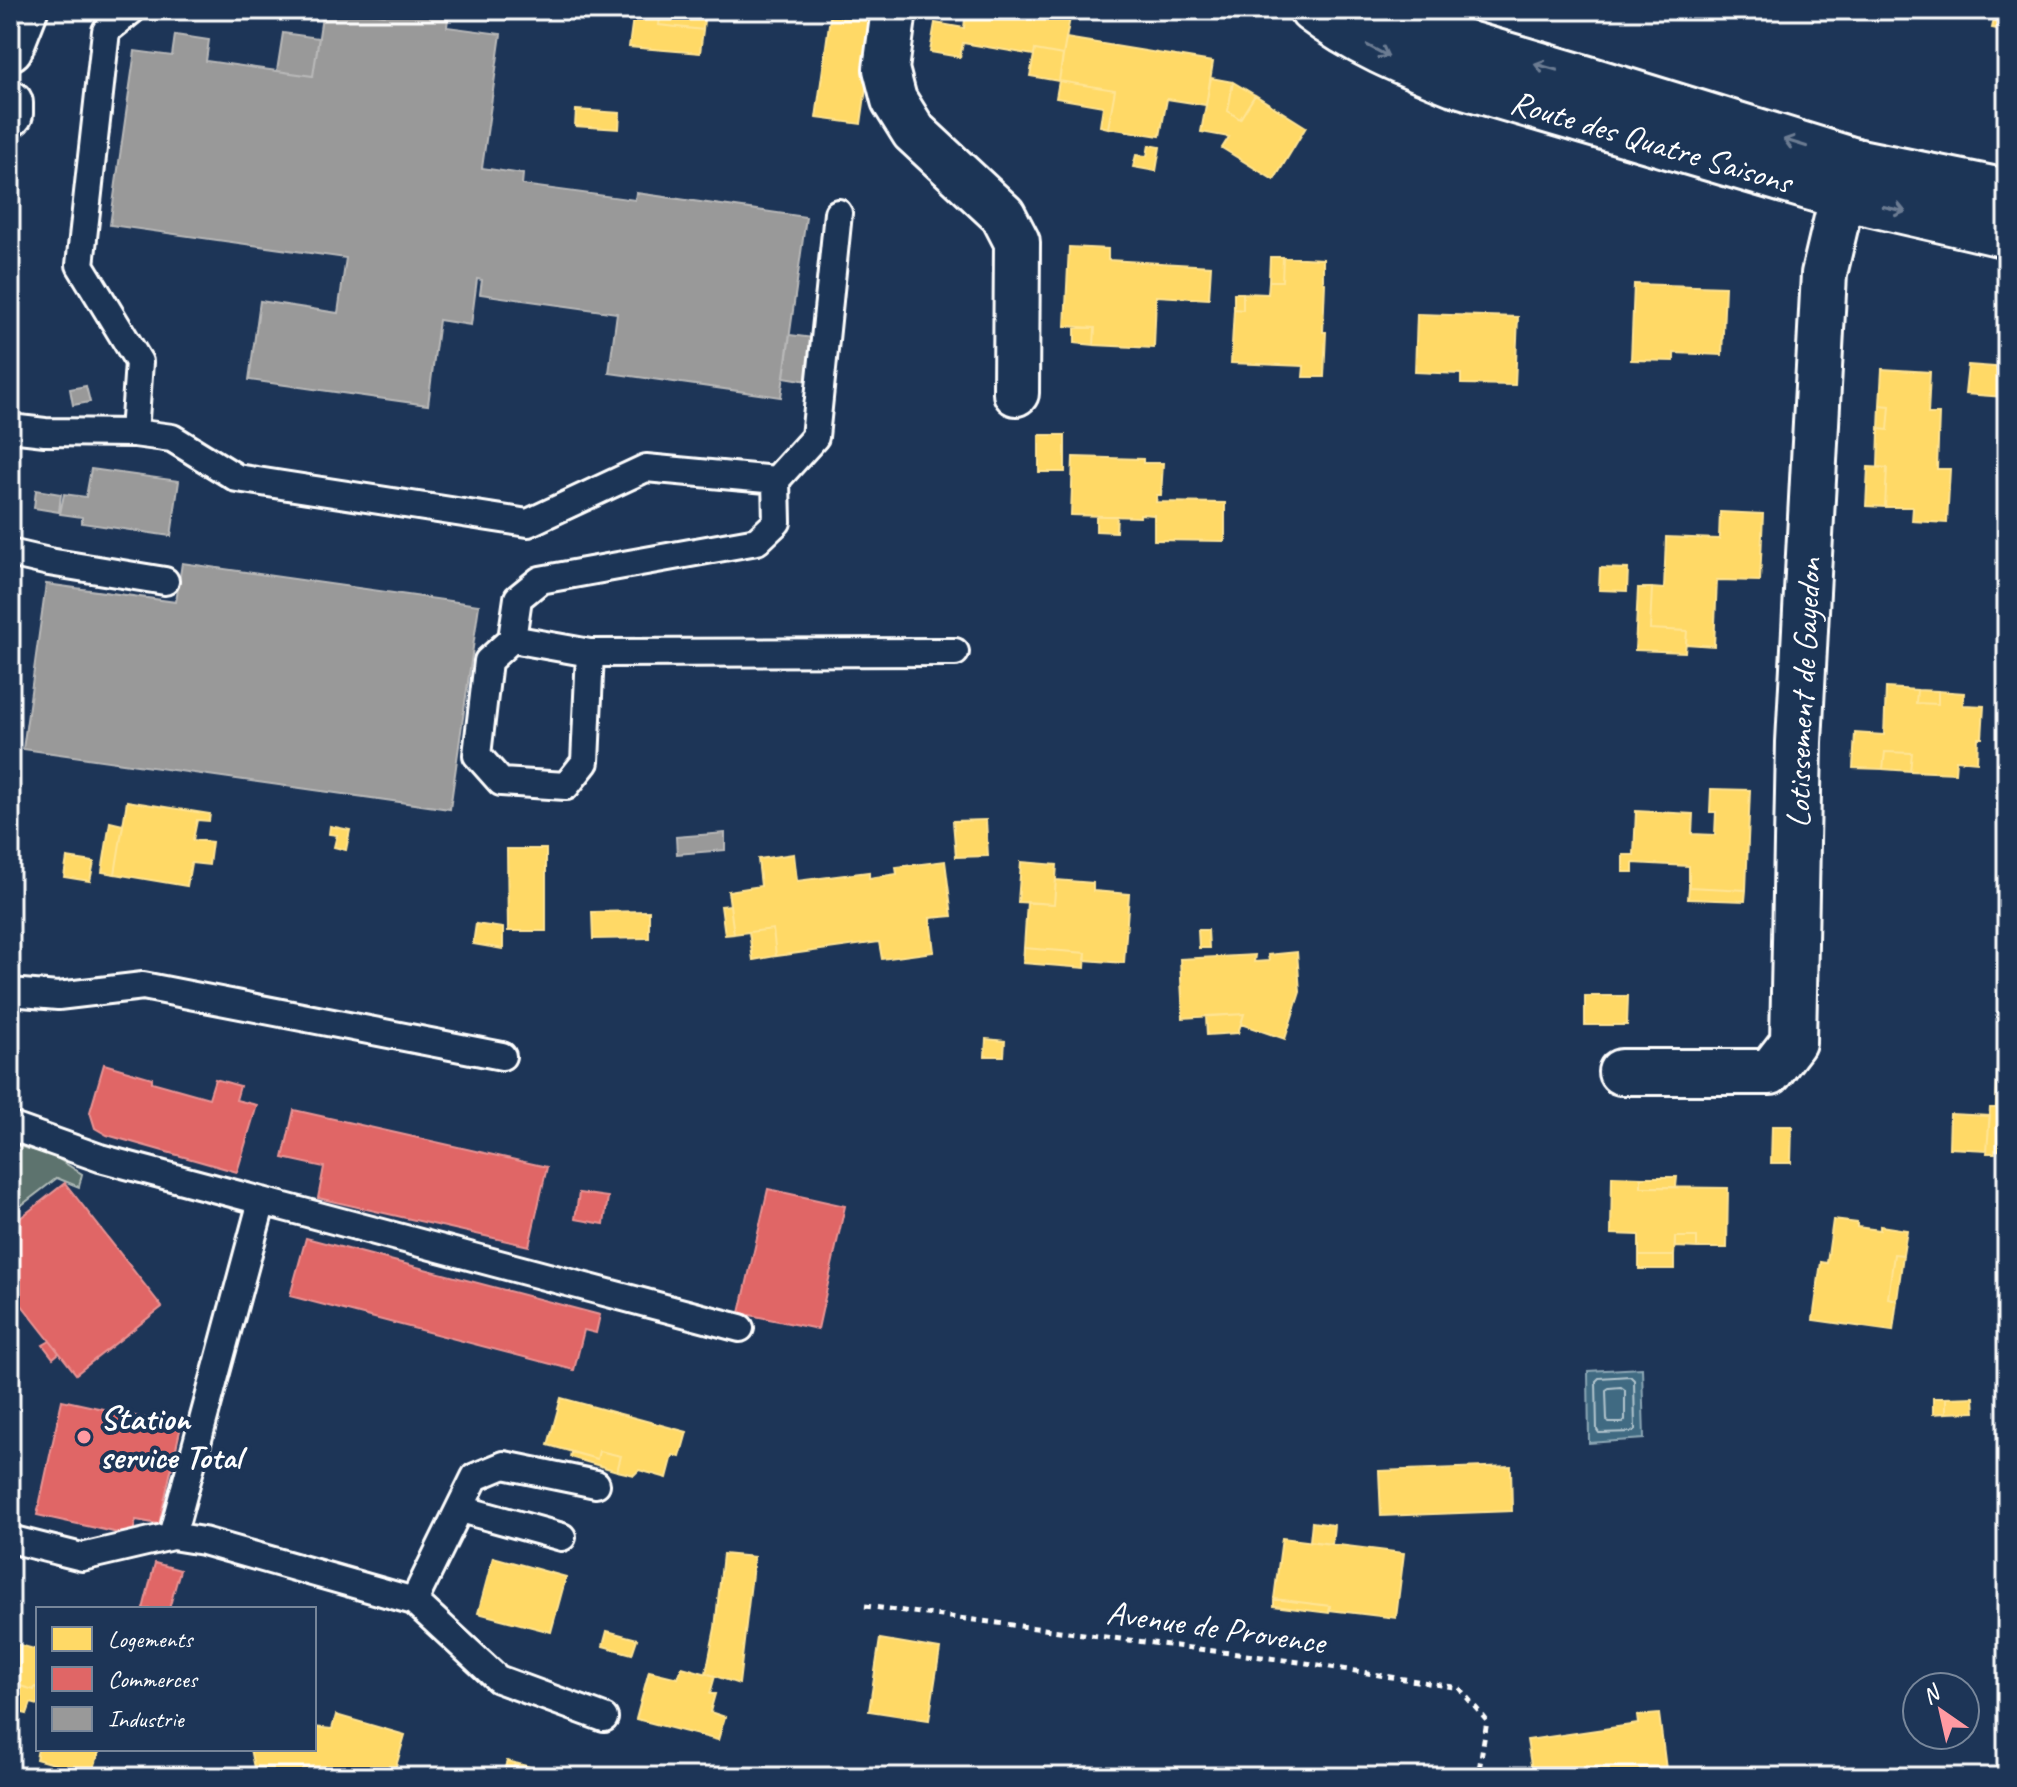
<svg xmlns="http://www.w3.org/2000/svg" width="2017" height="1787" viewBox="0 0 2017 1787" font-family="Caveat,sans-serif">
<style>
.green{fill:#5d736e;stroke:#aeb9b6;stroke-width:2}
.water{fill:#3f6b82;stroke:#8ca6b4;stroke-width:2}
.homes{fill:#ffd966;stroke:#ffe494;stroke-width:2}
.shops{fill:#e06666;stroke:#e99494;stroke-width:2}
.industry{fill:#999;stroke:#b8b8b8;stroke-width:2}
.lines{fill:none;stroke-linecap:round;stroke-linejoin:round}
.shore{stroke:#b2c4cd;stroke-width:2}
.service-casing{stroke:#fff;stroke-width:32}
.minor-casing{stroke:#fff;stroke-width:50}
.secondary-casing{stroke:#fff;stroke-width:50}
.path{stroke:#fff;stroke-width:5;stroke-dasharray:6 6;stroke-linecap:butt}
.service{stroke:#1d3557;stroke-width:26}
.minor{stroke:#1d3557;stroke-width:44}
.secondary{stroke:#1d3557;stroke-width:44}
.oneway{stroke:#6c7c92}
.poi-dot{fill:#ff9aa2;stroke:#1d3557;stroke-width:3}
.labels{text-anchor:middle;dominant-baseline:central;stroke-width:8;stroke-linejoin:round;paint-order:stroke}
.street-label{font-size:34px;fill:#fff;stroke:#1d3557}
.poi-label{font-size:34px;font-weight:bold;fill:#fff;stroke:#1d3557;text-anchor:start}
</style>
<rect width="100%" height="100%" fill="#1d3557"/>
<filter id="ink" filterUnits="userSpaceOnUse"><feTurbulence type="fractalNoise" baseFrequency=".0125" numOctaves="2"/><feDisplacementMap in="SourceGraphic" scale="16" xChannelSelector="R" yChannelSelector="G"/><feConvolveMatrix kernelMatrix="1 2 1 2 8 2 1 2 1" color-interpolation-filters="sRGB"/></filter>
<g filter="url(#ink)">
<path class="green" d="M10,1144L52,1155L82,1174L79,1187L57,1178L10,1214Z"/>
<path class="water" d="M1642,1368L1644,1439L1589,1443L1588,1371Z"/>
<path class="homes" d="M634,10H661L659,25L703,30L700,53L629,47Z
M661,10H705L703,30L659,25Z
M831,10L876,17L861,124L816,118Z
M966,10H1041V13L1070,18L1063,55L1035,50L1034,55L963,43L960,57L930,52L935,23L964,28Z
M1996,10H2007V31L1992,28Z
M1066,38L1213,62L1206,105L1167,99L1160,136L1108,128L1115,90L1059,81Z
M1035,50L1063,55L1059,81L1030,76Z
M1211,78L1233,82L1228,111L1240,119L1255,95L1306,127L1274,180L1222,148L1229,137L1201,132Z
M1059,81L1115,90L1108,128L1100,126L1103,106L1056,98Z
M1233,82L1255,95L1240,119L1228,111Z
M576,110L620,113L619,129L575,126Z
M1149,145L1160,147L1156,171L1133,167L1136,155L1147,156Z
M1069,247L1108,249V260L1211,266L1209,299L1156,296L1154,348L1094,345L1095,328L1065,326Z
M1270,257H1283L1282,281H1269Z
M1283,257L1323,259V282L1325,283L1323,332H1326L1324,377H1303L1304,366L1231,363L1234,309L1243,310V293L1268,294L1269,281H1282Z
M1634,284L1725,287L1722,355L1674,353V361L1631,360Z
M1234,293H1243V310L1234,309Z
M1417,314L1518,317L1515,385L1461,384V374L1415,372Z
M1075,328H1095L1094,345L1075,343Z
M1968,365L2007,368L2004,397L1965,394Z
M1882,369L1930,372L1928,414H1939L1937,469H1950L1947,523L1912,521L1913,507H1885L1887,468L1878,467L1879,429L1888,430L1890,406L1880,405Z
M1880,405L1890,406L1888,430L1879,429Z
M1039,435H1065V472H1039Z
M1073,457L1143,459V463H1163L1161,495H1157L1156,502L1225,503V541L1154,540V515L1140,514V517L1071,515Z
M1868,467L1887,468L1885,507L1866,506Z
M1720,512L1763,514L1760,581L1717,580L1714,646L1686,644L1687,631L1650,629L1652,588L1664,589L1666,537L1719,539Z
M1096,516H1117L1116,532L1096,531Z
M1600,568L1628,569L1627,591L1599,590Z
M1638,588H1652L1650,629L1687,631L1685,652L1635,650Z
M1886,688L1917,690L1916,703L1938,704V691L1964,693L1963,705L1984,706L1982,738H1978L1977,762L1956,760L1955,773L1910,771L1912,753L1885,752L1883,769L1853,768L1855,733L1884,735Z
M1917,690L1938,691V704L1916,703Z
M1885,752L1912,753L1910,771L1883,769Z
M10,776L16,777L11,812H10Z
M1711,789L1750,790L1746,890L1689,887V866L1633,863V872H1623V855H1634L1636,811L1693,814L1692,834L1715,835L1716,812H1710Z
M127,801L210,814L209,821L197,820L193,840L212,842L209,865L191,863L187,886L115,874Z
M986,820L988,856L956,857L953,821Z
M110,822L123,825L115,874L102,872Z
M330,826L350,830L346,850L334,847L337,835L329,834Z
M507,849H546V931H508Z
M794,854L797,881L869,872V878L897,874L896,867L945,861L952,916L930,918L934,952L882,959L879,942L776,956L773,929L734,934L728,891L761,886L758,859Z
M67,858L94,862L90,881L64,877Z
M1021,862L1057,865L1054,904L1018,902Z
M1056,880L1093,883V891L1129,894L1124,963L1085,960L1086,953L1024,948L1027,902L1054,904Z
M1689,887L1746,890L1745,901L1688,899Z
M730,905L734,934L725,935L721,906Z
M649,911V938L593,939L592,912Z
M476,924L503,928V949L473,944Z
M773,929L776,956L753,960L749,932Z
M1198,930H1208L1209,948H1199Z
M1024,948L1086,953L1085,968L1023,963Z
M1297,952L1300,992L1285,1039L1241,1024L1244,1014L1183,1018L1180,959L1255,955L1254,962L1269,961L1268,955Z
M2001,987H2007V1151L1995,1150V1153H1987L1990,1108H1996L1999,1027H2002Z
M1585,996H1628L1627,1025H1585Z
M1244,1014L1238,1033L1207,1035L1206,1016Z
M986,1039L1005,1041L1004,1056H985Z
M1950,1114L1990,1116L1987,1150L1949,1148Z
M1772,1126H1792L1791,1163H1771Z
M1612,1176L1641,1177V1187L1728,1188L1727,1248H1697V1237H1675L1674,1256H1639V1235L1611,1234Z
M1641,1177H1677L1676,1187H1641Z
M1833,1220L1857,1223V1227L1880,1230V1226L1907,1230L1903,1255L1894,1254L1888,1298L1897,1300L1893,1331L1813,1320L1821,1262L1827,1263Z
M1675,1237H1697V1248L1675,1247Z
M1894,1254L1903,1255L1897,1300L1888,1298Z
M1639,1256H1674V1269H1639Z
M1974,1397L1975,1412L1946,1413V1398Z
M561,1398L687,1432L680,1457L673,1455L667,1478L639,1470L634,1475L617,1471L621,1456L599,1451L597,1459L548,1445Z
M1933,1398H1946V1413L1933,1414Z
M599,1451L621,1456L617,1471L570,1457L571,1452L597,1459Z
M1511,1466L1512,1511L1381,1516L1379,1471Z
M1312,1522L1334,1525L1332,1544L1310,1541Z
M1282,1538L1404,1553L1396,1618L1330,1610V1606L1274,1599Z
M723,1554L754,1557L739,1684L706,1673L715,1628Z
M493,1557L566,1577L551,1632L478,1613Z
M1274,1599L1330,1606L1329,1613L1274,1606Z
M607,1631L637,1639L632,1654L603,1646Z
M10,1639L13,1640L12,1643L38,1650V1688L35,1687L34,1690L10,1683Z
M880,1639L940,1649L929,1720L869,1711Z
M682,1667L715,1676L710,1694H715L710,1712L725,1717L718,1740L636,1719L649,1671L678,1678Z
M10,1683L34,1690L35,1687L38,1688V1705L31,1703L27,1714L10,1710Z
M1659,1714L1667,1777H1533L1527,1740L1638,1724L1637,1716Z
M336,1715L405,1735L393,1777H334L319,1773L310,1775V1777H256L250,1749H314V1727L332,1729Z
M38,1749H100L92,1775L36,1759Z
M507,1761L515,1763L511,1777H502Z
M515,1763L567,1777H511Z"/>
<path class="shops" d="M104,1064L152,1078V1082L209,1098L215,1079L240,1086L236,1100L257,1105L237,1172L107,1135L95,1128L90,1112Z
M294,1110L547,1167L529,1246L318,1198L324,1167L283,1158Z
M65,1183L162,1307L76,1374L10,1290V1226Z
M768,1189L845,1206L818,1329L740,1313Z
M579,1193L608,1197L604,1224L575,1219Z
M306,1238L600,1315L596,1333L584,1330L574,1370L290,1296Z
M50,1341L59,1353L53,1358L43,1345Z
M62,1400L181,1426L159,1524L136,1520L132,1536L37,1515Z
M155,1563L180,1570L169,1609H143Z"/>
<path class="industry" d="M323,10H345L384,15L385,10H449L447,27L501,34L482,168L523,174L522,185L635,200L636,193L806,217L781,397L609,373L617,313L480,294L482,280L477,279L471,325L439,320L428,405L249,380L260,301L338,313L346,258L110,225L135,51L172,56L175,35L209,40L206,61L313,76Z
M283,33L319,38L313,76L277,71Z
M790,335L814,338L808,381L784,377Z
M86,386L90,402L73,405L70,389Z
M91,469L179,481L171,536L82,523V517L60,514L64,494L86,497Z
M36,490L61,494L59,512L34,508Z
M182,563L479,605L450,809L23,749L46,584L176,602Z
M725,833V850L677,854L676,837Z"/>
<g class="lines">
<path class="shore" d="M1630,1376L1634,1380L1635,1430L1632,1432L1599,1433L1597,1430L1596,1381L1599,1378Z
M1621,1387L1625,1390V1420L1622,1423H1609L1607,1420L1606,1390L1609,1388Z"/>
<g class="service-casing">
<path id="service" d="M10,428L45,432L134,433L139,362L80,265L106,31L132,10
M134,433L172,438L237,478L528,523L646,468L776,480L777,522L757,541L540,580L518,598L512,639L488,661L477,755L501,782L566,786L585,762L590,653L512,639
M776,480L815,437L838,213
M10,553L49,562L165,581
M590,653L955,652
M10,992L58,996L143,986L502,1056
M10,1126L100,1158L740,1328
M461,1509L562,1537
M172,1536L203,1541L414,1601L498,1679L604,1718
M10,1539L82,1557L172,1536L262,1201
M414,1601L475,1477L504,1465L596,1484"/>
</g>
<g class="minor-casing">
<g id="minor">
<path d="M894,10L886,69L894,100L914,132L1003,215L1017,242L1016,393"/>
<path id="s1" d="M1621,1072H1770L1793,1042L1799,742L1824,274L1842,197L1855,161"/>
</g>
</g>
<g class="secondary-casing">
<g id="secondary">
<path id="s2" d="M1312,10C1355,43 1404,63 1454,83L1842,197L2007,235"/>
<path d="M1388,10L1405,19L1469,44L1585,78L1855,161L2007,192"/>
<path d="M10,48L25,10"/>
<path d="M10,103V114"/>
</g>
</g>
<path class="path" d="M865,1606L1300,1662L1459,1688L1487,1721L1479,1770L1474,1777"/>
<use href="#service" class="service"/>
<use href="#minor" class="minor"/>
<use href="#secondary" class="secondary"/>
</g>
<defs><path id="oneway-shaft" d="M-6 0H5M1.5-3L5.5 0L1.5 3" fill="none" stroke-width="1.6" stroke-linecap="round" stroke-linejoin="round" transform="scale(2)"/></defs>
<g class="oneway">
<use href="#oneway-shaft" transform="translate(1378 51) rotate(28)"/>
<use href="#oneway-shaft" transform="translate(1546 67) rotate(-164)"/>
<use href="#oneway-shaft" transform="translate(1795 143) rotate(-163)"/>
<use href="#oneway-shaft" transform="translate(1894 209) rotate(13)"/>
</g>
</g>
<circle class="poi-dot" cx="84" cy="1437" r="8"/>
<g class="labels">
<g class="street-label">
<text stroke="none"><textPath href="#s2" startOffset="366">Route des Quatre Saisons</textPath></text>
<text stroke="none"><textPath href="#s1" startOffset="536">Lotissement de Gayedon</textPath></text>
<text transform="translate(1216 1627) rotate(8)">Avenue de Provence</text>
</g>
<g class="poi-label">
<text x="100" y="1417">Station<tspan x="100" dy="39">service Total</tspan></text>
</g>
</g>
<rect width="2017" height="1787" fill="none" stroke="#1d3557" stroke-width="40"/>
<rect x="20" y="20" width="1977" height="1747" fill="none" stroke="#fff" stroke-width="3" filter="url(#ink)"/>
<rect x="36" y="1607" width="280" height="144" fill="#1d3557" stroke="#77869a" stroke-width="2"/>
<rect x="52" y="1627" width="40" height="24" fill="#ffd966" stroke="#77869a" stroke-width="2"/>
<text x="108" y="1647" font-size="24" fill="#ffffff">Logements</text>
<rect x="52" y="1667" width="40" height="24" fill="#e06666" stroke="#77869a" stroke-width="2"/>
<text x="108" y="1687" font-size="24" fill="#ffffff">Commerces</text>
<rect x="52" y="1707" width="40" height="24" fill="#999999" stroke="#77869a" stroke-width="2"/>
<text x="108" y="1727" font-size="24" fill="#ffffff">Industrie</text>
<g transform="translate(1941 1711) rotate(326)"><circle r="38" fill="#1d3557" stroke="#77869a" stroke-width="2"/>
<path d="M0-6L14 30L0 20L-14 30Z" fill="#ff9aa2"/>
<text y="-12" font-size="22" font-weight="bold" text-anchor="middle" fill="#ffffff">N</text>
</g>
</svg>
